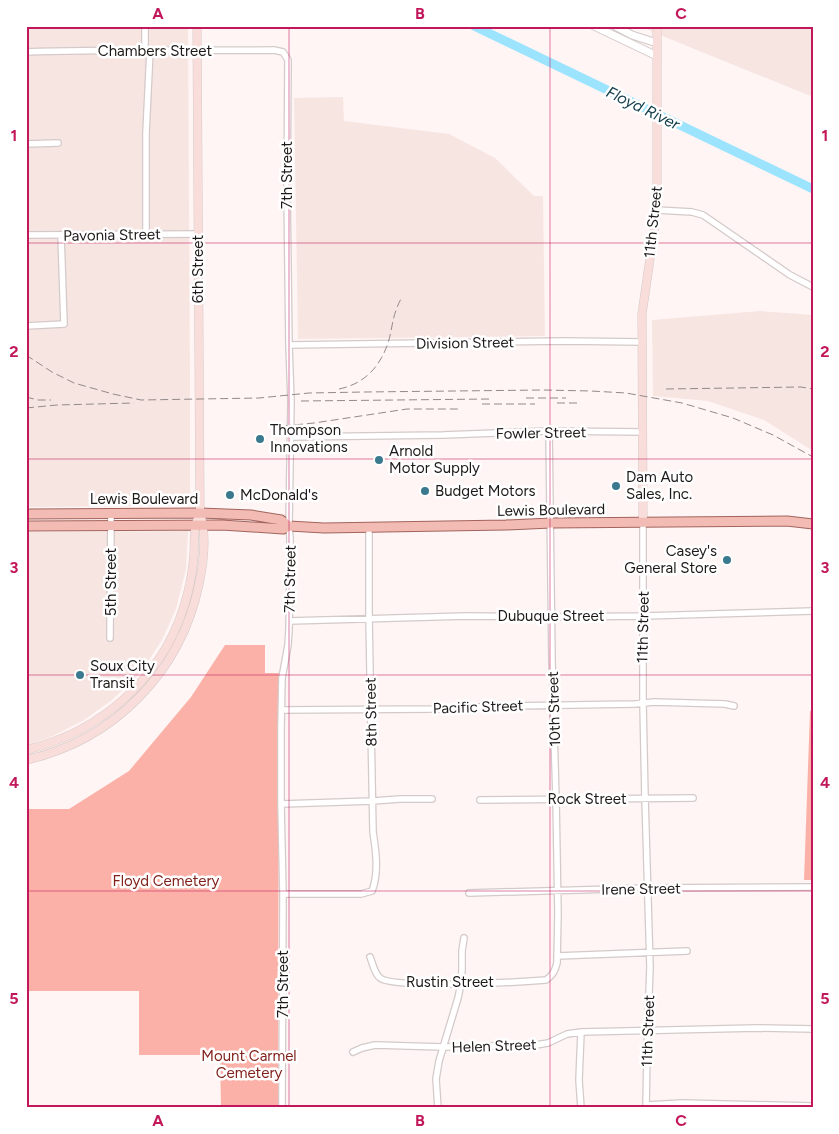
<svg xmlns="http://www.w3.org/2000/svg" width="839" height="1134" viewBox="0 0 839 1134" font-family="Figtree,sans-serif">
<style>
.built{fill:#f7e5e2}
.green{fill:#fbb1a7}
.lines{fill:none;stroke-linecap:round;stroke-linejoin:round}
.river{stroke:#9ce4fe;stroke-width:9}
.minor-casing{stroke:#d3cac9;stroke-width:8}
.tertiary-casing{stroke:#d3cac9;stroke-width:9}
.secondary-casing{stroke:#d3cac9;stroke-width:9}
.primary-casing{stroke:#a2645d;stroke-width:11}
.minor{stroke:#fff;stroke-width:5.5}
.tertiary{stroke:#fff;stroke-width:7}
.secondary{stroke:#f9ddda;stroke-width:8}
.primary{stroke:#f2bbb4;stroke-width:9}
.rail{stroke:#918a89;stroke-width:1;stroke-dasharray:8 4;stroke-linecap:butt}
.grid{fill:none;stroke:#c2185b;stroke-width:1;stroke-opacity:0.55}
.poi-dot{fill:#3b798e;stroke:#fff;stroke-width:2}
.labels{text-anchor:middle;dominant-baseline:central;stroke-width:5;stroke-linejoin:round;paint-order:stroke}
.street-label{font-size:15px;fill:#1c1918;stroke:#fff}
.poi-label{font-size:15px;fill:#1c1918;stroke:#fff;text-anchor:start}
.park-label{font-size:15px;fill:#80211c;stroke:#fff}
.water-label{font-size:16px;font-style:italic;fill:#16414f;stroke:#fff}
.neatline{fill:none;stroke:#c2185b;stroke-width:2}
.grid-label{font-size:16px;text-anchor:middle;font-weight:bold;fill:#c2185b}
</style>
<rect width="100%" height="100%" fill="#fff5f4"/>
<path class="built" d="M26,26H188L190,385V506L26,507Z
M640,26H813V97L660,35Z
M343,97L344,121L449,134L495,158L534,196H543L545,336L298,339L294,98Z
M760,311L813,315V451L764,420L708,401L653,396L652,320Z
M188,531L186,569L176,609L162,640L141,672L112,700L84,720L51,737L26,746V532Z"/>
<path class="green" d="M225,645H265V673H279L278,1108H221L220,1055H139V991H26V809H69L129,771L191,697Z
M813,710V880H804L810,711Z"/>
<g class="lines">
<path class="river" d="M474,26L813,189"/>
<g class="minor-casing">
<path id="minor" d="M145,26V50
M26,52C109,49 191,51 274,50L283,52L288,60L287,193L289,345L291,401L289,526L290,538V574L289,629L288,645L282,678L281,728V804L283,894L282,1108
M26,144L58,143
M657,210L692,212L703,215L790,275L813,287
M146,234V133L150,50
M26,235L198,234
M26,326L64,324L61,235
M289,345L565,341L642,342
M290,437L443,435L549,431L643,432
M643,523V703L645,798L650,967L647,1051L646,1108
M289,621L467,616L552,617L644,616L813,611
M110,638L111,513
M282,710L433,709L502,706L635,704L654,702L725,704L734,706
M480,800L693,798
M281,804L373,801L400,799H432
M469,893L648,888L813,887
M283,894H361L372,891C379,873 376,851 373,832L369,618V527
M557,956L687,951
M370,957C373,964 374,973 380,978C393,989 522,982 546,980C553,975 555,971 557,963L558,913L556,799L552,660L549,431
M353,1052L362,1048L375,1045L443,1047L536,1045L548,1043L567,1034L581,1032L757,1028L813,1029
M647,1105L682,1103L813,1106
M438,1108L436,1079L439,1061L458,998L461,983L462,970V951L464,938
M581,1108L579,1080L581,1032"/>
</g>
<g class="tertiary-casing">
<path id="tertiary" d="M594,26L657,56
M615,26L632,35L657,43"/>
</g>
<g class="secondary-casing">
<path id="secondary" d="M643,523L642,314L657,210V26
M26,750C105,731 169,672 188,592C191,580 193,567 194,554C195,543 193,531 197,520
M26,760C114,740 181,672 199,584C204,561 207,536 200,513L197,26"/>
</g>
<g class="primary-casing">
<path id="primary" d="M26,514L200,513L251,515L281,520L289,526
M26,526L222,525L283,529L289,526L324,528L506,525L551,523L787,521L813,524"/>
</g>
<use href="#minor" class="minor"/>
<use href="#tertiary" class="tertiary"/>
<use href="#secondary" class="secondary"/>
<use href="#primary" class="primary"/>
<path class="rail" d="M26,355L52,372L74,383L113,394L141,400L259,398L309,393L365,392L543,390L591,391L626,393L682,403L733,418L773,435L813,457
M339,389C364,384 380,367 388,343C392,331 392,319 397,308C398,304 400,301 402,297
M666,389L801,387L813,389
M26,397L38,400H51
M526,398H566
M301,401L491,399
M557,403H579
M482,404H535
M26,408L57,405L134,403
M283,426L314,423L407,409H461"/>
</g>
<path class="grid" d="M289,26V1108M550,26V1108M26,243H813M26,459H813M26,675H813M26,891H813"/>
<g class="poi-dot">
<circle cx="260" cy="439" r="5"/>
<circle cx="379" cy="460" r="5"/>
<circle cx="616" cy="486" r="5"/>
<circle cx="425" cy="491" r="5"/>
<circle cx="230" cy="495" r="5"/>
<circle cx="727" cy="560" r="5"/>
<circle cx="80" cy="675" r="5"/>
</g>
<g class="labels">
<g class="street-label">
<text x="155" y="51">Chambers Street</text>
<text transform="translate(287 175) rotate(-90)">7th Street</text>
<text transform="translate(653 222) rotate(-84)">11th Street</text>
<text transform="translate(112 235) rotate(-1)">Pavonia Street</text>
<text transform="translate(198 269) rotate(-90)">6th Street</text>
<text transform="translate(465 343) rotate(-1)">Division Street</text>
<text transform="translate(541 433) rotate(-1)">Fowler Street</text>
<text x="144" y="499">Lewis Boulevard</text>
<text transform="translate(551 510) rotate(-1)">Lewis Boulevard</text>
<text transform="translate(290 579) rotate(-89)">7th Street</text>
<text transform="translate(111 582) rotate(-90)">5th Street</text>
<text x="551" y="616">Dubuque Street</text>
<text transform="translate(643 627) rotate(-89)">11th Street</text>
<text transform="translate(478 707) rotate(-2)">Pacific Street</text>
<text transform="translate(554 709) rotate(-92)">10th Street</text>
<text transform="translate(371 712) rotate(-91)">8th Street</text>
<text x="587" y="799">Rock Street</text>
<text transform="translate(641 889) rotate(-1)">Irene Street</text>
<text x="450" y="982">Rustin Street</text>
<text transform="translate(283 984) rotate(-90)">7th Street</text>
<text transform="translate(648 1031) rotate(-88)">11th Street</text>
<text transform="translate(494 1046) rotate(-2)">Helen Street</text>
</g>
<g class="poi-label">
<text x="270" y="430">Thompson<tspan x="270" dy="17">Innovations</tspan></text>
<text x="389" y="451">Arnold<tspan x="389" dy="17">Motor Supply</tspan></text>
<text x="626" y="477">Dam Auto<tspan x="626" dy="17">Sales, Inc.</tspan></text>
<text x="435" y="491">Budget Motors</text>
<text x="240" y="495">McDonald's</text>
<text x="717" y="551" text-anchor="end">Casey's<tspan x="717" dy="17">General Store</tspan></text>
<text x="90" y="666">Soux City<tspan x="90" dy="17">Transit</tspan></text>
</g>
<g class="park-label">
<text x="166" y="881">Floyd Cemetery</text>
<text x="249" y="1056">Mount Carmel<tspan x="249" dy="17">Cemetery</tspan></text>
</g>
<g class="water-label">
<text transform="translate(643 108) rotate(26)">Floyd River</text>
</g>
</g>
<rect width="839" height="1134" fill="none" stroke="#ffffff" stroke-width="55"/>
<rect x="28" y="28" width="784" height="1078" class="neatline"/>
<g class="grid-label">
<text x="158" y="19">A</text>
<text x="420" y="19">B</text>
<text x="681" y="19">C</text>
<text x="14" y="141">1</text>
<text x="825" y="141">1</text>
<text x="14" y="357">2</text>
<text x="825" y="357">2</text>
<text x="14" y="573">3</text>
<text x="825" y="573">3</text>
<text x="14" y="788">4</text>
<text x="825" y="788">4</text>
<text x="14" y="1004">5</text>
<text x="825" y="1004">5</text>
<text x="158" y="1126">A</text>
<text x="420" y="1126">B</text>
<text x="681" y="1126">C</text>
</g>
</svg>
